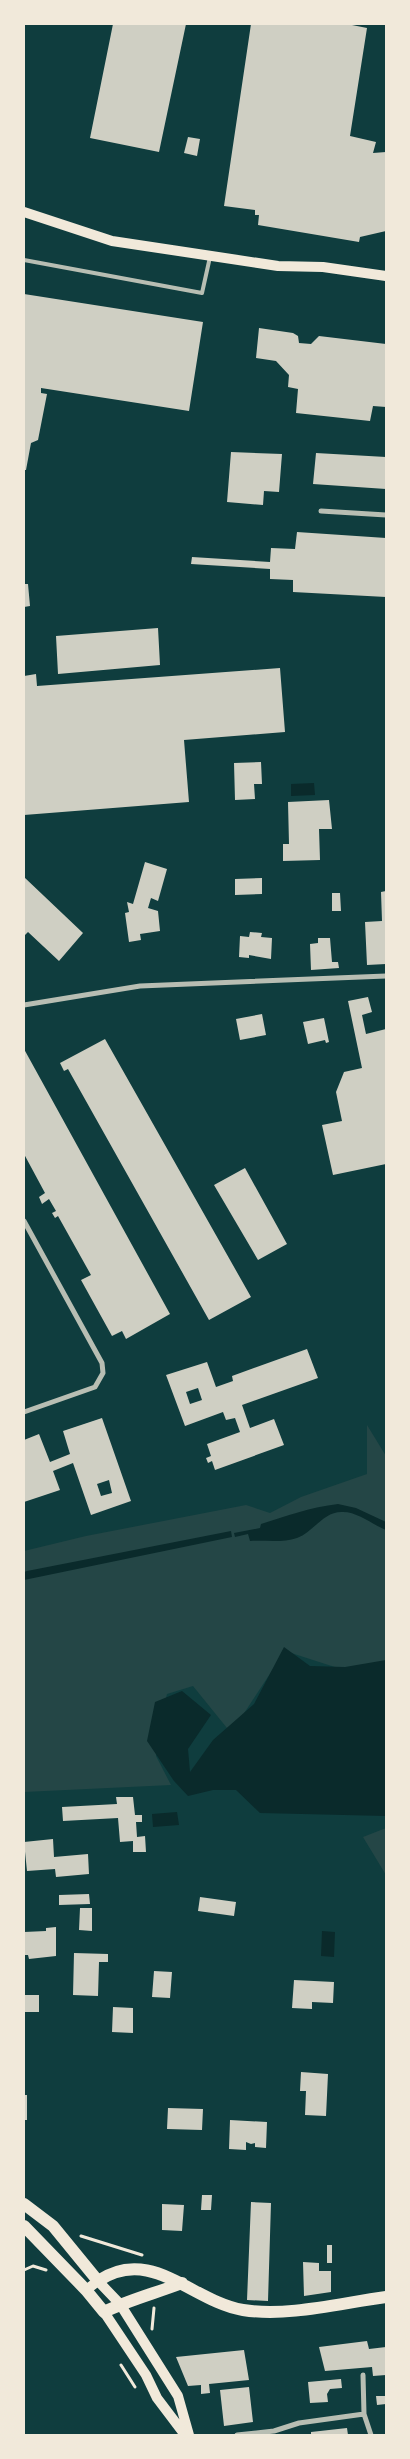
<svg xmlns="http://www.w3.org/2000/svg" width="410" height="2459" viewBox="0 0 410 2459" font-family="'IBM Plex Sans',sans-serif">
<style>
.green{fill:#244646}
.water{fill:#0a2a2b}
.building{fill:#cfcfc3;fill-rule:evenodd}
.lines{fill:none;stroke-linecap:round;stroke-linejoin:round}
.path{stroke:#f1e9da;stroke-width:3}
.service{stroke:#b8beb3;stroke-width:4}
.minor{stroke:#b8beb3;stroke-width:5}
.secondary{stroke:#f1e9da;stroke-width:10}
.primary{stroke:#f1e9da;stroke-width:12}
</style>
<rect width="100%" height="100%" fill="#0f3d3e"/>
<path class="green" d="M367,1425L386,1456V1675L372,1679L285,1651L231,1733L193,1686L167,1694L158,1730L156,1756L171,1785L24,1792V1551L86,1536L246,1505L270,1513L301,1497L367,1474Z
M386,1828V1875L363,1837Z"/>
<path class="water" d="M314,783L315,795L291,796V784Z
M338,1504L356,1508L386,1522V1530C373,1525 358,1512 343,1512C323,1511 314,1532 297,1538C283,1543 265,1540 250,1541L248,1534L235,1537L234,1533L260,1528L261,1524C286,1516 311,1507 338,1504Z
M231,1531L232,1537L24,1580V1572L27,1571Z
M284,1647L310,1666L345,1667L386,1660V1816L260,1813L236,1790H213L188,1796L174,1781L147,1741L155,1702L182,1691L211,1715L188,1749L190,1772L213,1740L254,1704Z
M177,1812L179,1825L153,1827L152,1814Z
M322,1931L335,1932L334,1957L321,1956Z"/>
<path class="building" d="M113,24H186L159,152L90,138Z
M251,24H347L367,28L350,136L376,142L373,153L386,152V231L360,237L359,242L258,225L259,215H255V210L224,206Z
M188,137L200,139L197,156L184,153Z
M24,294L203,322L189,411L41,388V393L47,394L38,440L31,443L26,470H24Z
M259,328L293,333L298,336L299,343L311,344L319,336L386,344V407L373,406L370,421L296,413L298,389L288,387L289,375L276,361L256,358Z
M231,452L282,454L279,492L264,491L263,505L227,502Z
M316,453L386,457V489L313,484Z
M297,532L386,538V597L293,592V580L270,579V569L191,564L192,557L270,562L271,548L295,549Z
M24,584H28L30,606L24,607Z
M158,628L160,665L58,674L56,636Z
M280,668L285,732L184,740L189,802L24,815V676L36,674L37,686Z
M261,762L262,784H254L255,799L235,800L234,763Z
M329,800L332,829H319L320,860L283,861V844H289L288,802Z
M145,862L167,869L158,901L151,898L148,908L158,911L160,931L140,934L141,940L129,942L125,913L129,912L127,902L133,904Z
M24,877L83,933L59,961L28,932L24,936Z
M262,878V894L235,895V879Z
M386,891V964L367,965L365,922L382,921L381,892Z
M332,893H340L341,911H332Z
M250,932L262,933L261,937L272,938L271,959L249,955V958L239,957L240,936L249,937Z
M318,938H330L332,962H338L339,968L311,970L310,944L318,943Z
M368,997L372,1012L362,1015L366,1034L386,1029V1164L333,1175L322,1125L342,1121L336,1092L344,1072L362,1068L348,1001Z
M262,1014L266,1035L240,1040L236,1019Z
M324,1018L329,1042L326,1043L325,1040L308,1044L303,1022Z
M105,1039L251,1297L209,1320L68,1069L64,1071L60,1063Z
M24,1049L170,1314L126,1339L122,1331L112,1336L81,1280L91,1275L58,1216L55,1218L52,1213L56,1211L49,1199L42,1204L39,1197L45,1193L24,1154Z
M245,1168L287,1244L258,1260L214,1185Z
M307,1349L318,1378L242,1405L250,1428L274,1419L284,1445L215,1470L212,1461L208,1463L206,1458L211,1456L207,1444L240,1432L235,1418L226,1420L223,1412L185,1426L166,1375L207,1362L216,1387L233,1381L232,1376ZM198,1388L202,1400L190,1404L186,1392Z
M102,1418L131,1501L91,1515L73,1463L53,1471L60,1490L24,1502V1440L39,1434L50,1462L70,1454L63,1431ZM109,1480L112,1493L101,1496L97,1484Z
M116,1797H133L135,1815H142V1822H136L137,1837L145,1836L146,1852H133V1841L120,1842L118,1818L63,1821L62,1807L117,1804Z
M53,1839L54,1857L88,1854L89,1874L56,1877L55,1869L27,1871L24,1842Z
M89,1894L90,1904L59,1905V1895Z
M200,1897L236,1902L234,1916L198,1911Z
M80,1908H92V1931L79,1930Z
M56,1927V1956L29,1959L28,1955H24V1932L46,1931V1928Z
M74,1953L108,1954V1962H99L98,1996L73,1995Z
M154,1971L172,1972L170,1998L152,1997Z
M294,1980L334,1982L333,2003L312,2002V2009L292,2008Z
M24,1995H39V2012H24Z
M113,2007L133,2008V2033L112,2032Z
M301,2072L328,2074L326,2116L305,2115L306,2091H300Z
M24,2095H27V2120H24Z
M168,2108L203,2109L202,2130L167,2129Z
M230,2120L267,2122L266,2148L255,2147V2143L251,2144L246,2142V2150L229,2149Z
M202,2195H212L211,2210H201Z
M251,2202L271,2203L268,2301L247,2300Z
M162,2204L184,2205L182,2231L162,2230Z
M327,2245H332V2263H327Z
M303,2262L319,2263V2271H331V2292L304,2296Z
M367,2341L369,2349L386,2347V2375L373,2376L372,2367L325,2371L319,2347Z
M244,2350L249,2380L209,2384L210,2393L201,2394V2385L188,2386L176,2357Z
M341,2379L342,2388L330,2389L327,2394L328,2402L310,2403L308,2382Z
M249,2387L253,2422L224,2426L220,2390Z
M376,2396H386V2404L377,2405Z
M347,2428L348,2435H311V2432Z"/>
<g class="lines">
<path class="path" d="M81,2236L142,2255
M24,2270L33,2266L46,2270
M152,2329L154,2308
M121,2365L135,2387"/>
<path class="service" d="M24,260L202,293L210,257"/>
<path class="minor" d="M321,511L386,515
M24,1005L140,986L386,976
M24,1221L102,1363L103,1373L95,1387L24,1412
M363,2375L364,2414L371,2435
M237,2435L274,2431L299,2423L364,2414"/>
<path class="secondary" d="M24,212L112,241L278,266L323,267L386,276
M86,2290L98,2281L120,2304L178,2396L189,2435
M104,2312L146,2375L157,2398L185,2435"/>
<path class="primary" d="M24,2204L53,2226L98,2281C151,2245 193,2302 243,2310C289,2317 340,2303 386,2297
M24,2226L86,2290L104,2312C129,2300 156,2293 182,2283"/>
</g>
<rect width="410" height="2459" fill="none" stroke="#f1e9da" stroke-width="50"/>
</svg>
